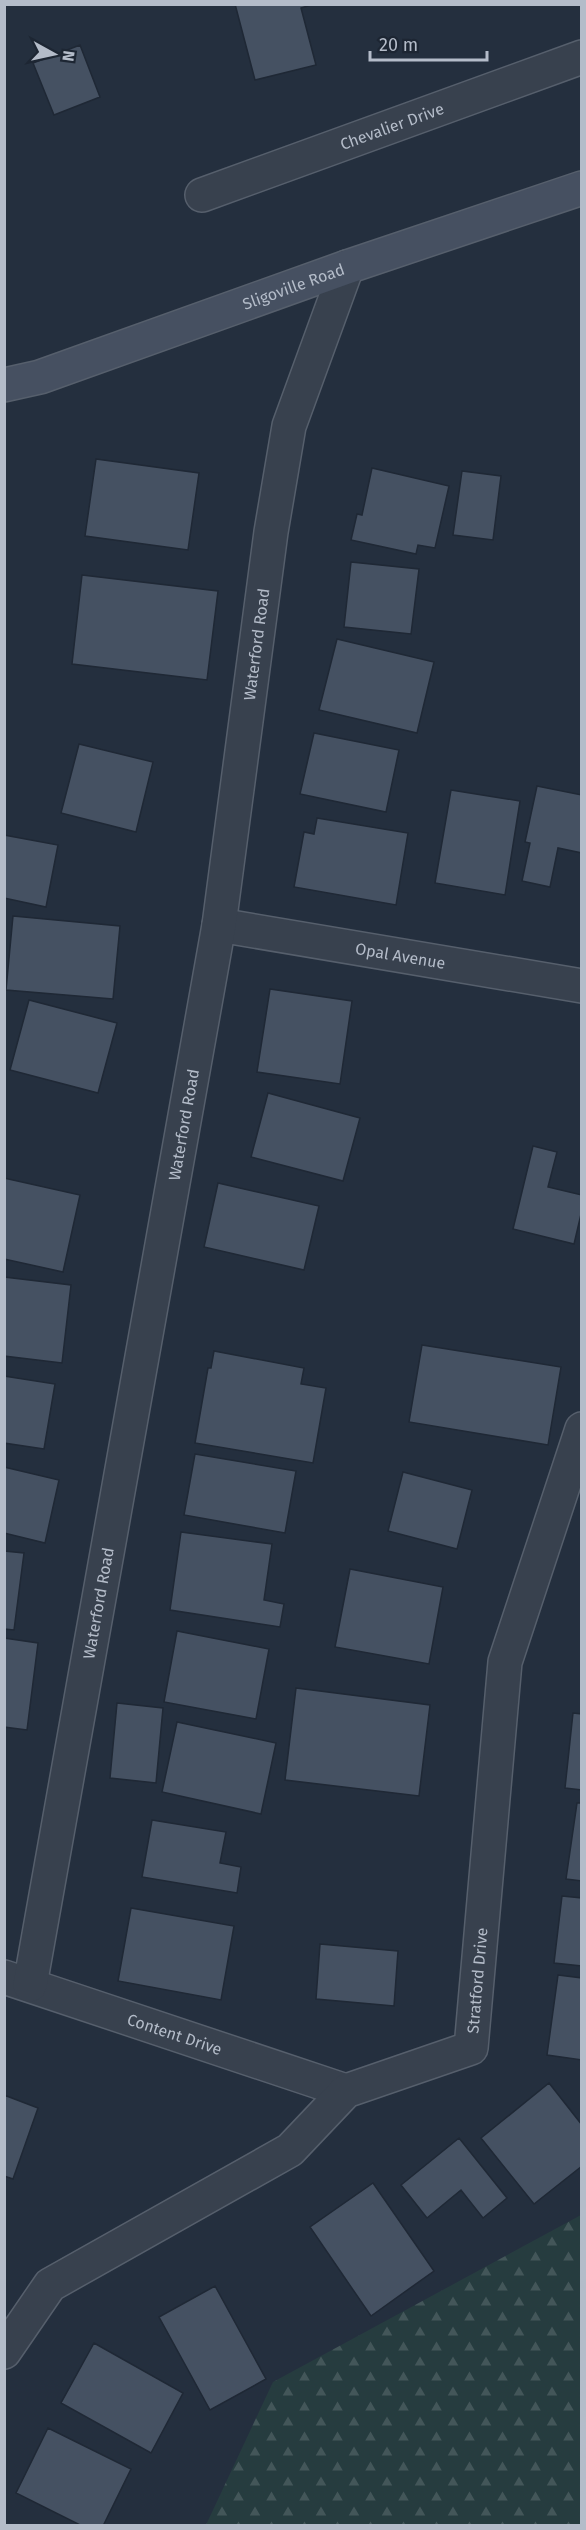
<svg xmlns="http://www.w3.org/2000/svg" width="586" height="2530" viewBox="0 0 586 2530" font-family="'Fira Sans',sans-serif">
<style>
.forest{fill:url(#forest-firs)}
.building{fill:#455162;stroke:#1f2835;stroke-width:1.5}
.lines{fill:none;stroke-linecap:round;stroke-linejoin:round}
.street-casing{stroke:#565f6c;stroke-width:36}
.secondary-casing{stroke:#565f6c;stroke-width:36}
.street{stroke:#38414e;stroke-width:33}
.secondary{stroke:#465061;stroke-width:33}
.labels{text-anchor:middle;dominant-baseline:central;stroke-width:4.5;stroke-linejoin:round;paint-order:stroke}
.street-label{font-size:16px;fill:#b4bcc9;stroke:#1d2633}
</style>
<defs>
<pattern id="forest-firs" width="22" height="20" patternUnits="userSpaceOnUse" patternTransform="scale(1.5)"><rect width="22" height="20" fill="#263c3f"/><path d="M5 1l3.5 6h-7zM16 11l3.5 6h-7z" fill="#435659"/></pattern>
</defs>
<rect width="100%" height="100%" fill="#242f3e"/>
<path class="forest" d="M581,2215V2525H206L273,2382Z"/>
<path class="building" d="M235,4H314L301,8L316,65L255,80Z
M80,45L100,97L54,115L33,63Z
M96,459L199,473L188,550L85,536Z
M372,468L449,486L435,548L418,545L416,554L351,540L357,514L362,515Z
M462,471L501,476L493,540L453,535Z
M351,562L419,569L411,634L344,627Z
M82,575L218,591L207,680L72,664Z
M337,639L434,662L417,733L319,710Z
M314,733L399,750L386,812L300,794Z
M79,744L153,762L136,832L61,813Z
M537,786L582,795V853L558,848L550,887L522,881L530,843L525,842Z
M451,790L520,801L505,895L435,883Z
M317,818L408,833L396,905L294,887L304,832L314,834Z
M4,835L58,845L46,907L4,898Z
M13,916L120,926L113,999L6,990Z
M270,989L352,1001L340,1084L257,1072Z
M29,1000L117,1023L98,1093L10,1070Z
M268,1093L360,1118L343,1181L251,1157Z
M533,1146L557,1152L548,1187L582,1195V1210L574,1244L513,1229Z
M4,1178L80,1195L63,1272L4,1259Z
M218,1183L319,1206L304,1270L204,1247Z
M4,1277L71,1285L62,1363L4,1356Z
M422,1345L561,1367L548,1445L409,1422Z
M214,1351L304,1368L301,1384L326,1388L313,1463L195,1443L208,1368H211Z
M4,1376L55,1384L44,1449L4,1443Z
M195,1454L296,1471L285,1533L184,1515Z
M4,1467L59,1480L45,1543L4,1533Z
M403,1472L472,1490L457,1549L388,1531Z
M181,1532L272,1544L264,1600L284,1604L280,1627L170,1610Z
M4,1551L24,1553L14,1630L4,1629Z
M350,1569L443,1587L429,1664L335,1647Z
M177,1631L269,1649L256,1719L164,1702Z
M4,1638L38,1643L27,1730L4,1727Z
M296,1688L430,1705L419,1796L285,1780Z
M117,1703L163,1708L156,1783L110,1778Z
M573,1713L582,1714V1790L565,1788Z
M177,1722L276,1743L261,1814L162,1792Z
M577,1803H582V1881L566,1879Z
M152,1820L226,1832L220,1863L241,1867L237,1893L142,1877Z
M562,1896L582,1898V1966L554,1963Z
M131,1908L234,1926L221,2000L118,1981Z
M320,1944L398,1951L394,2006L316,1999Z
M558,1975L582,1978V2060L547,2055Z
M549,2083L582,2125V2166L534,2204L481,2138Z
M4,2095L38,2108L13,2179L4,2176Z
M459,2138L507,2198L483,2218L461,2190L427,2218L401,2185Z
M373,2183L434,2271L371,2316L310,2227Z
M215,2286L266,2379L210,2410L159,2317Z
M94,2343L183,2393L151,2453L61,2403Z
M48,2428L131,2469L103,2526H82L16,2493Z"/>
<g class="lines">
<g class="street-casing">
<g id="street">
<path id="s1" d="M202,195L582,57"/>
<path id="s2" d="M219,925L582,986"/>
<path id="s3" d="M4,1977L346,2091"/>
<path id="s4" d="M30,1985L219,925L271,532L289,426L347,267"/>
<path id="s5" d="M4,2352L50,2285L290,2150L346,2091L471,2048L505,1662L582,1429"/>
</g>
</g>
<g class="secondary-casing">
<g id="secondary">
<path id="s6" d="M4,385L40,377L347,267L582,188"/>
</g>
</g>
<use href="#street" class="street"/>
<use href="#secondary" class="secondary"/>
</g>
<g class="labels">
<g class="street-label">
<text stroke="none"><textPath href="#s1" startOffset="202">Chevalier Drive</textPath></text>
<text stroke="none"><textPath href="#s6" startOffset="306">Sligoville Road</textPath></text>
<text stroke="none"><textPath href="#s4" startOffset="1360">Waterford Road</textPath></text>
<text stroke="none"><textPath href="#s2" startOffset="184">Opal Avenue</textPath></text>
<text stroke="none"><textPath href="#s4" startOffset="874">Waterford Road</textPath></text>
<text stroke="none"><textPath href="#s4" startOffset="388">Waterford Road</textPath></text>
<text stroke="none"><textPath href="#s5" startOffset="638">Stratford Drive</textPath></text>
<text stroke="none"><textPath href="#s3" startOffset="180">Content Drive</textPath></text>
</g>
</g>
<rect width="586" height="2530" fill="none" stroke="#b4bcc9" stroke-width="12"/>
<g transform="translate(54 54) rotate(98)" stroke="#1d2633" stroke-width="4.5" paint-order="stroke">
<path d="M0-4.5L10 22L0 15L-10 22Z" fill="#b4bcc9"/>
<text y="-9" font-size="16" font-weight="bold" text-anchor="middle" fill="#b4bcc9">N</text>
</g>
<path d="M370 51v9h117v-9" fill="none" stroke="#b4bcc9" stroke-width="3"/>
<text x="379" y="51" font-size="18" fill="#b4bcc9" stroke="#1d2633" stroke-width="4.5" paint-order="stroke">20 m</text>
</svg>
